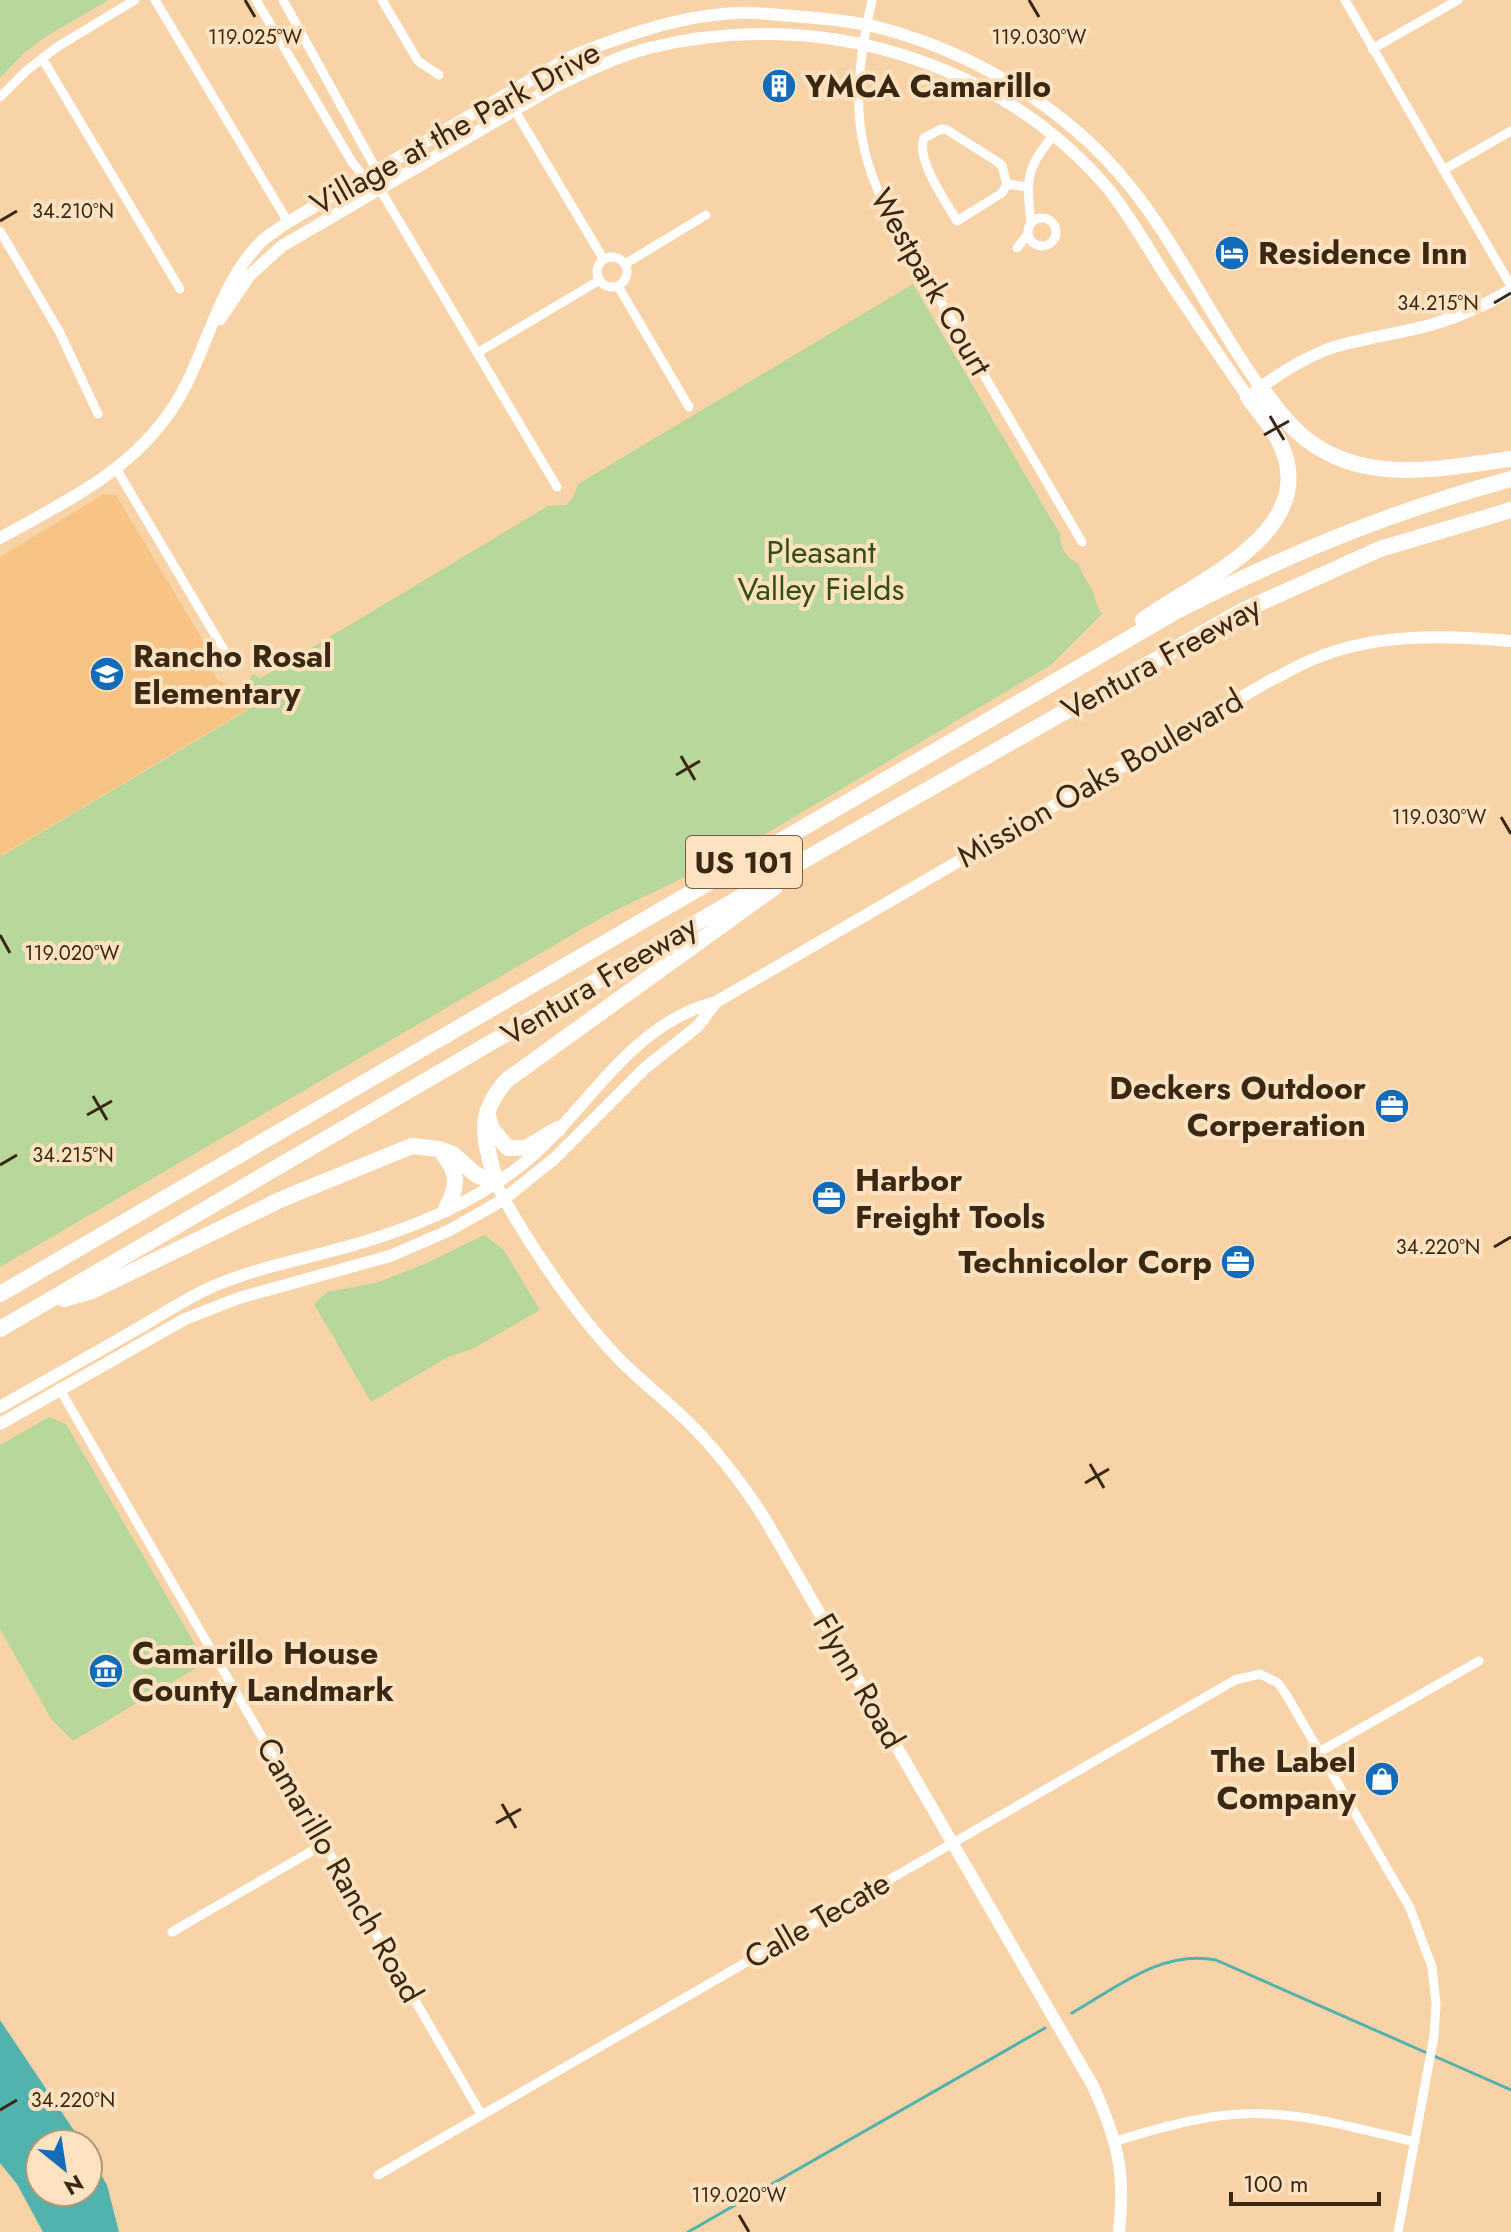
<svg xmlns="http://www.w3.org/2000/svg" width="1511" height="2232" viewBox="0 0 1511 2232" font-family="Jost,sans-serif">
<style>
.built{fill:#f8c486}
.green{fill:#b7d89a}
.water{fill:#52b2ad}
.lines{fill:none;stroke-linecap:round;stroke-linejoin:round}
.stream{stroke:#52b2ad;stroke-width:3}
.street{stroke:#fff;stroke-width:9}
.secondary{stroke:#fff;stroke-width:12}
.highway{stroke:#fff;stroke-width:16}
.ticks{fill:none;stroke:#3a2812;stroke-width:3}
.labels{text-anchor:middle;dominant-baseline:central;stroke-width:8;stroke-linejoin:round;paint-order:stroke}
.shield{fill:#fee2c1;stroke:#756046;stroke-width:2}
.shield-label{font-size:30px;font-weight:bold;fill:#3a2812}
.poi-label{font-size:32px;font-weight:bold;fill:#3a2812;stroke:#fee2c1;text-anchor:start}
.street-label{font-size:32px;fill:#3a2812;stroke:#fee2c1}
.park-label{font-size:32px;fill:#345010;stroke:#fee2c1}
.ticks-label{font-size:20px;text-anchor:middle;fill:#3a2812;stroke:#fee2c1;stroke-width:8;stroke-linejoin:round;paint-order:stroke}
</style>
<rect width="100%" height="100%" fill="#f8d3a7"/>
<path class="built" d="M104,494L116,495L210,652V668L218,680L236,688L248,709L0,856V557Z"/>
<path class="green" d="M0,0H109L45,37L23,54L0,78Z
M913,284L1060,534C1060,548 1066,558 1079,564C1082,576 1090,584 1094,595C1096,602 1097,607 1102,614L1051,665L728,856L608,914L0,1267V857L248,710L236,688L248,683L253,674L261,678L548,506L566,505L574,496L578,484Z
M484,1235L503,1249L540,1310L474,1348L448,1357L371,1402L314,1304L327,1292L376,1283L427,1263Z
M49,1417L66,1424L203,1658V1664L73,1741L52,1720L0,1629V1445Z"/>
<path class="water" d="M0,2020L83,2144H40V2192H88V2152L107,2185L119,2232H43L17,2184L0,2163Z"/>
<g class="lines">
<path class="stream" d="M1072,2013C1116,1988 1162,1949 1216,1960L1427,2053
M1434,2056L1511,2090
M688,2232L1045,2028"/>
<path class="street" d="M155,0L288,222
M256,0L352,162L366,180
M283,0L376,169L379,188L387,201L557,487
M382,0L418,61L439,75
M872,0C854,79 849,141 890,215L1082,542
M1345,0L1511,286
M1372,49L1458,0
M42,58L180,289
M0,97L26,71L57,47L135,0
M514,109L604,260
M1443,170L1511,131
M1007,184L1002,166L998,162L947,130L941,129L924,138C915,158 946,202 957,221L1002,193L1007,184L1027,187
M1028 232a14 14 0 1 1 28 0a14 14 0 1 1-28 0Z
M1031,224C1027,181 1024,170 1053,136
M0,231L59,331L98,414
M1017,248L1028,234
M597 272a15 15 0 1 1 30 0a15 15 0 1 1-30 0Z
M625,264L706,215
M618,286L689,407
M477,353L600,280
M117,470L234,667
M59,1388L481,2114
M1321,1751L1479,1661
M172,1932L324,1844
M1116,2141C1165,2126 1217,2111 1268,2114C1317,2116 1367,2131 1415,2142
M378,2175L1235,1680L1260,1674L1278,1683L1287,1696L1410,1908L1432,1967L1436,2004L1434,2036L1398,2232"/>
<path class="secondary" d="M220,319L250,275L282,246L554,87C585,72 616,57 649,48C814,6 1000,59 1110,191C1130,217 1146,244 1163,272C1191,314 1219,356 1248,397C1272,378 1300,360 1328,349C1364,337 1402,334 1437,323C1463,315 1487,304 1511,290
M0,538C66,501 131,472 174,406C207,354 216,289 259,244C267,235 279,229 288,222L570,57C622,36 681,15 738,13C756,12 775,15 793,16C825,19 857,21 888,30C980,56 1068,110 1129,185C1179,247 1213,322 1260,387
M496,1184C527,1242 574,1312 620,1360C640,1380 663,1398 684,1418C715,1448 742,1483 765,1519L1093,2086C1117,2139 1126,2172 1119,2232
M0,1407C46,1381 91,1355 137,1329C163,1314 188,1297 216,1285C267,1264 321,1256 373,1239C424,1223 477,1199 519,1167C587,1114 627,1024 716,1002L1271,680C1286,673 1300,664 1316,658C1377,633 1447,635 1511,641
M0,1424L185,1319L239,1298L390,1256L448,1231L482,1212L504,1199L555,1158L645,1068L698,1026L716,1002"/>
<path class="highway" d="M1260,387C1274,405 1288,425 1306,439C1366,486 1441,468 1511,459
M1143,620C1198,580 1322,532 1280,443C1272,426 1259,412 1248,397
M488,1116L491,1128L508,1148H526L558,1129
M443,1154C459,1174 458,1186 446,1209
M496,1184C486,1139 473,1118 507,1080L775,887
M0,1294L1173,613C1285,555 1389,512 1511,479
M64,1299L92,1291L282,1199L412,1146L439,1149L453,1154L475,1174L496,1184
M0,1329L797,864L1242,611L1380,549L1511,510"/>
</g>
<path class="ticks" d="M245,0L255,17M1029,0L1039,17M0,221L17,211M1494,303L1511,293M1270,416L1284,440M1264,435L1289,421M681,756L695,780M676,775L700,761M1501,817L1511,834M0,935L10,953M93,1096L107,1120M87,1115L112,1101M0,1165L17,1155M1494,1247L1511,1237M1090,1464L1104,1488M1085,1483L1109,1469M502,1804L516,1828M496,1823L521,1809M0,2110L17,2100M739,2215L749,2232"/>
<defs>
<g id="building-disc" transform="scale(1.8)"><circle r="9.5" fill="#126cb9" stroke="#fee2c1"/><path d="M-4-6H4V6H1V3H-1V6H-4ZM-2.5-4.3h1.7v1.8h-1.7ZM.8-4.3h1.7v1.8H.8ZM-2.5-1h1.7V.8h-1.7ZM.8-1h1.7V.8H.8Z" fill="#fff"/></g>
<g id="hotel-disc" transform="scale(1.8)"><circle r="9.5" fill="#126cb9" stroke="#fee2c1"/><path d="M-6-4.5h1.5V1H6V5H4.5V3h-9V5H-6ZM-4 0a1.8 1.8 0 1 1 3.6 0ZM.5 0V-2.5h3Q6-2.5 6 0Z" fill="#fff"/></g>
<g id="school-disc" transform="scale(1.8)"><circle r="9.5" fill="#126cb9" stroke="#fee2c1"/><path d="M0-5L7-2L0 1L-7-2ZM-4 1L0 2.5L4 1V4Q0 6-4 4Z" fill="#fff"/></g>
<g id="office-disc" transform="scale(1.8)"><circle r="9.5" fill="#126cb9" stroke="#fee2c1"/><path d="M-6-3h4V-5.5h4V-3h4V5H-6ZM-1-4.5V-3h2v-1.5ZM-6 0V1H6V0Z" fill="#fff"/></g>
<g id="museum-disc" transform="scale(1.8)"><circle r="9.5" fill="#126cb9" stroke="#fee2c1"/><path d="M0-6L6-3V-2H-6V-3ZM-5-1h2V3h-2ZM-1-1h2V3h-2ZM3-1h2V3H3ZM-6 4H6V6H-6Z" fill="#fff"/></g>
<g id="shop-disc" transform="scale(1.8)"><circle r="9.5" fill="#126cb9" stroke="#fee2c1"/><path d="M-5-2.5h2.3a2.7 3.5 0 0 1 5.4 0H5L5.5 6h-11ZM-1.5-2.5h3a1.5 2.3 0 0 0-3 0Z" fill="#fff"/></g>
</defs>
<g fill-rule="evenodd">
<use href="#building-disc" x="779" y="86"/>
<use href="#hotel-disc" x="1232" y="253"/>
<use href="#school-disc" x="107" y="674"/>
<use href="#office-disc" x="1392" y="1106"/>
<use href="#office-disc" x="829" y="1198"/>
<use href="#office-disc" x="1238" y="1262"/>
<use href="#museum-disc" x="106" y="1671"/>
<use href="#shop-disc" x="1382" y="1779"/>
</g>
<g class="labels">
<rect class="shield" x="686" y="836" width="116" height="52" rx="6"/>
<g class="shield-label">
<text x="744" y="862">US 101</text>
</g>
<g class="poi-label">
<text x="805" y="86">YMCA Camarillo</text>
<text x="1258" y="253">Residence Inn</text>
<text x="133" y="656">Rancho Rosal<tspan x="133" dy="37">Elementary</tspan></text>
<text x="1366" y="1088" text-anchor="end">Deckers Outdoor<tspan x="1366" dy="37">Corperation</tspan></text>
<text x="855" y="1180">Harbor<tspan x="855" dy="37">Freight Tools</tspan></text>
<text x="1212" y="1262" text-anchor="end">Technicolor Corp</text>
<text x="132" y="1653">Camarillo House<tspan x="132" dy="37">County Landmark</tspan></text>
<text x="1356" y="1761" text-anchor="end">The Label<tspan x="1356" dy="37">Company</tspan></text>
</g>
<g class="street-label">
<text transform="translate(455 128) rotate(-29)">Village at the Park Drive</text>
<text transform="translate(931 282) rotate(60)">Westpark Court</text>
<text transform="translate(1161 658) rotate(-29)">Ventura Freeway</text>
<text transform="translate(1100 778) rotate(-30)">Mission Oaks Boulevard</text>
<text transform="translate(599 980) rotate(-31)">Ventura Freeway</text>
<text transform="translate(859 1681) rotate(60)">Flynn Road</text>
<text transform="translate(340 1870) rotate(60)">Camarillo Ranch Road</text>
<text transform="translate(817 1920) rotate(-30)">Calle Tecate</text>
</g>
<g class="park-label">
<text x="821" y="552">Pleasant<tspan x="821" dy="37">Valley Fields</tspan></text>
</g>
</g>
<g class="ticks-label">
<text x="255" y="44">119.025°W</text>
<text x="1039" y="44">119.030°W</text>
<text x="73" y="218">34.210°N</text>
<text x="1438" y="310">34.215°N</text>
<text x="1439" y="824">119.030°W</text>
<text x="72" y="960">119.020°W</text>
<text x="73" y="1162">34.215°N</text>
<text x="1438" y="1254">34.220°N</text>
<text x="73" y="2107">34.220°N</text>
<text x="739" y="2202">119.020°W</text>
</g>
<g transform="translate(64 2168) rotate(150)"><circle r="38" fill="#fee2c1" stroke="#b0987b" stroke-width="2"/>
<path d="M0-6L14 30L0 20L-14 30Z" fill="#126cb9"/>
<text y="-12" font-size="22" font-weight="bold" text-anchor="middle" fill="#3a2812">N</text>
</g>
<path d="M1231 2192v12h148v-12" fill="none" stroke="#3a2812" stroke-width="4"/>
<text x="1243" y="2192" font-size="24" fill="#3a2812" stroke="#fee2c1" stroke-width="6" paint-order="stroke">100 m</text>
</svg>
